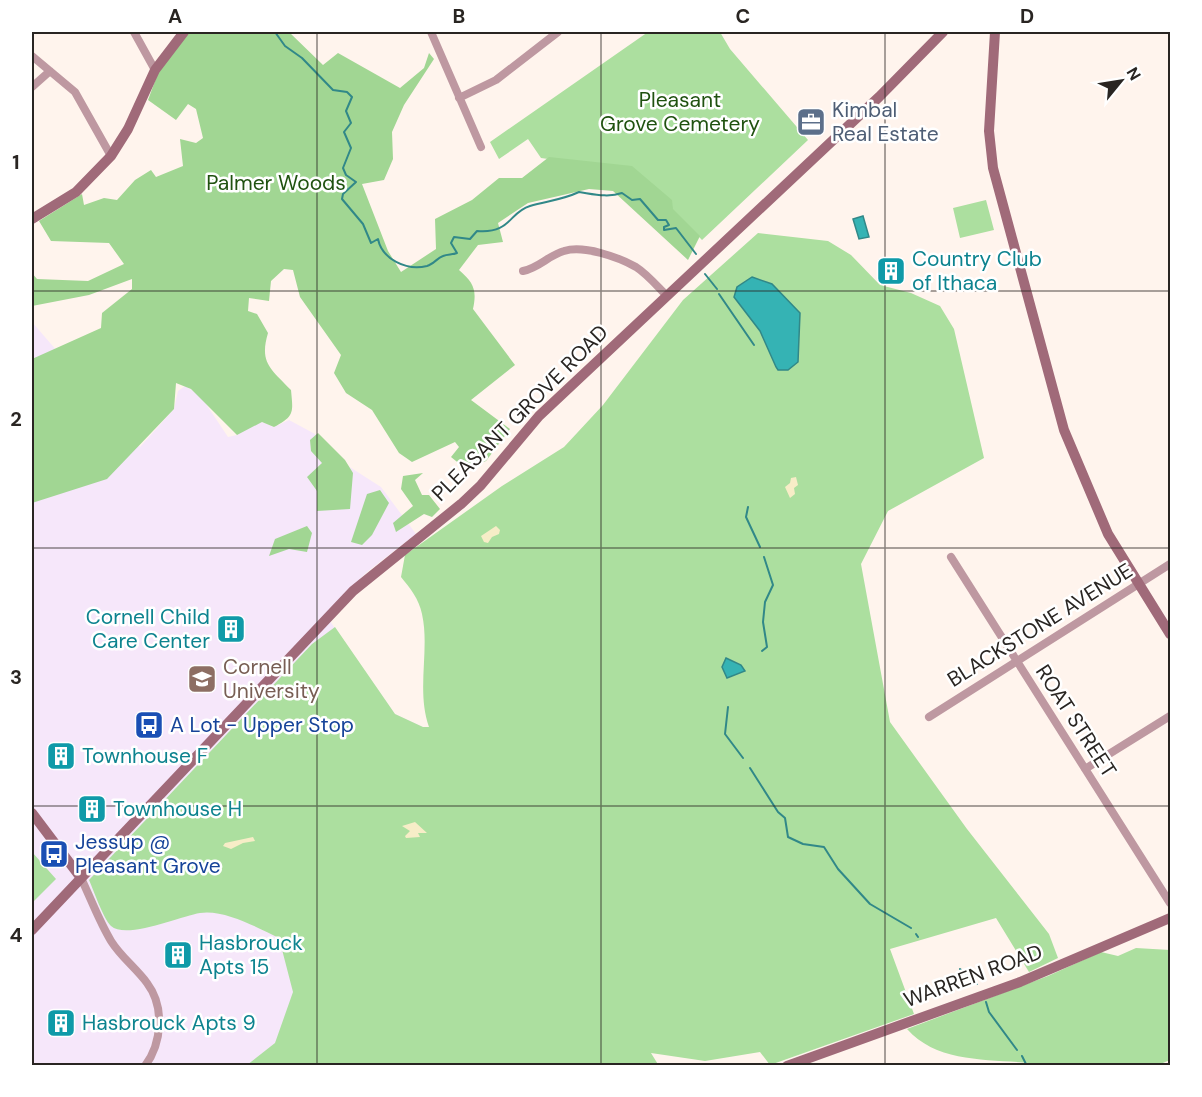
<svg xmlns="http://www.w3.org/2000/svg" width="1202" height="1097" viewBox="0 0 1202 1097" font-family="'DM Sans',sans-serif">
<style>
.education{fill:#f6e7fa}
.green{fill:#acdf9f}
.forest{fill:#a1d693}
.sand{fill:#f7edc7}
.water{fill:#35b3b4;stroke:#318888;stroke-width:1.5}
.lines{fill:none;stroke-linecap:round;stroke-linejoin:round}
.stream{stroke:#318888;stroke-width:2}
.street{stroke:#be98a1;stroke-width:8}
.secondary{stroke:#a06a79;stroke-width:10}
.grid{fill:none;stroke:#292522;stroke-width:1.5;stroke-opacity:0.55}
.labels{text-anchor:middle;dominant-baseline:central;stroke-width:5;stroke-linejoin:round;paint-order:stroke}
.park-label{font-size:21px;fill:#205210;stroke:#fff}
.service-label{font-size:21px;fill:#4e5e75;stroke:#fff;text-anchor:start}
.culture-label{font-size:21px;fill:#0d838f;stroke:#fff;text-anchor:start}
.street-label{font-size:21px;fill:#292522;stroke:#fff}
.education-label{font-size:21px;fill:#785e54;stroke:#fff;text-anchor:start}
.transit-label{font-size:21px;fill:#164399;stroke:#fff;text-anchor:start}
.neatline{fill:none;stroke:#292522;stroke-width:2}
.grid-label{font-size:20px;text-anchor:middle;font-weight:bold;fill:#292522}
</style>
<rect width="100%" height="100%" fill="#fff4ed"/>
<path class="education" d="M32,322L140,447L174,409L178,391L185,386L200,395L228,437L237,435L254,424L262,422L274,427L289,420L315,434L345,464L381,487L416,534L367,572L325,614L395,714L423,727H430L557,982L659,1065H32Z"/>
<path class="green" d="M648,32H720L730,49L808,140L702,240L659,196L584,164L541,158L528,139L499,159L490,142Z
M986,200L994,230L960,238L953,208Z
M758,233L828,241L851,255L880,285L911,293L940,306L954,329L984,458L888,511L861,564L890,722L967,829L1049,934L1058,958L1029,972L996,918L890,949L914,1014L770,1065L760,1052L705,1061L651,1053L659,1066L247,1065L275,1043L293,992L279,938C258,928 224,909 200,913C181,916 126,940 111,926C103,918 94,891 89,880L312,644L335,627L395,714L423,727H429C416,690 430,650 422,614C419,599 410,588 401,577L405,555L502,486L564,447L603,405L683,300Z
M32,852L56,879L32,903Z
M1136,948L1170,950V1060L1158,1065L1031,1066L1029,1063C988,1059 937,1063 907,1029L1048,976L1101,952L1118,956Z"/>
<path class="forest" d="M188,32H289L323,65L338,53L400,88L424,68L429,53L434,59L404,105L392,132L393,159L384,180L362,184L388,251L401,272L436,249L435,219L472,200L499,178H522L549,157L632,166L672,200L673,209L700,236L688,260L613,191L589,189L528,203L498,223L503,242L478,245L459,270C474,283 477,290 473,309L515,365L471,400L510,429L486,461L466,469L451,457L459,447L455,442L412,462L399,453L372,410L346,393L334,373L341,355L300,297L293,270L284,269L271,281L269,301L249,298L248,311L257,314L268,333C259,363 271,369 291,390C293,412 295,416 274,427L262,422L237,435L191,389L176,383L174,409L107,479L32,503V359L101,328L102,313L132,289V279L89,295L32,306V273L37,279L88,281L124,264L109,243L51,241L39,221L82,194L84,205L104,198L117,200L135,180L151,170L156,177L183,166L180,139L196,143L203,138L196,109L188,104L176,120L148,100L164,57Z
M318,433L345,460L353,473L350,509L317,511V491L307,477L322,463L311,451L310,440Z
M423,473L415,480L422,495H429L440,509L432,517L424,514L396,532L393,523L413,506L401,489L403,476Z
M380,490L389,503L372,535L362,545L351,542L367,494Z
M307,526L312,533L307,552L289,549L269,556L275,539Z"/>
<path class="sand" d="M796,477L798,485L794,488L795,494L790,498L785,487L790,483L791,478Z
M496,526L500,530L499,534L492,537L488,543L484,542L481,536Z
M415,822L427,833H418L420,837L406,838L405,836L410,831L402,826Z
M253,837L255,841L243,843L231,849L223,846L225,843Z"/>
<path class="water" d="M863,216L869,237L859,239L853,219Z
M752,277L772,284L800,313L798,362L788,370H778L776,367L760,331L734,297L737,287Z
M726,658L741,665L745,671L727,678L722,667Z"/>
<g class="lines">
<path class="stream" d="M275,32L285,46L302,58L333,90L347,92L352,97L346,111L351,123L344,132L351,148L343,168L346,175L356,182L343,194L342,199L363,224L371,243L378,239C382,259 406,271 427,266C434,264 437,258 443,256C448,254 452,255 457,253L451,243L454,237L470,239L477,231C511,234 509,212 530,206C547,201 562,200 579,192C593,194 608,198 622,193L632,200L640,199L658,220H666L669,225L664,227V230L676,228L696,254
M705,274L717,289
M719,294L754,345
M748,507L746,517L760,547
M762,651L767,647L763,622L765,602L773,585L764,557
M728,707L725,734L743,758
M750,768L778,812L785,818L788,837L803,844L824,847L838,869L870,904L911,928
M916,934L918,937
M960,969L977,984
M986,1002L989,1012L1017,1050
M1022,1056L1027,1066"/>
<path class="street" d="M134,32L155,70
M431,32L481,147
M32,56L75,92L111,156
M32,87L50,71
M459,98L496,80L558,32
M523,271C539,268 549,255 564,251C584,245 618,257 636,267C647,274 657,286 666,295
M951,557L1170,903
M929,717L1170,564
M1085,769L1170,716
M81,878C91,899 99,921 111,941C121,957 136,968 147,983C165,1007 162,1043 145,1066"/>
<path class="secondary" d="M995,32L989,131L993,168L1064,430L1108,534L1170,634
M32,219L76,192L111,156L128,129L155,70L184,32
M32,813L81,878
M32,930L353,591L461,504L481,485L539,416L879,97L943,32
M787,1066L1020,982L1170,918"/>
</g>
<path class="grid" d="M317,32V1066M601,32V1066M885,32V1066M32,291H1170M32,548H1170M32,806H1170"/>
<defs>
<g id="office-square" transform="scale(1.5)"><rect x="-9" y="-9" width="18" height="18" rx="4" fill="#5c6f8a" stroke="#fff"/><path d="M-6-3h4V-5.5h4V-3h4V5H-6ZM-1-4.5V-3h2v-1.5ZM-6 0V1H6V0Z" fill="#fff"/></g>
<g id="building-square" transform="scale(1.5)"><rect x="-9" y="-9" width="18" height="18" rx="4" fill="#0f9aa8" stroke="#fff"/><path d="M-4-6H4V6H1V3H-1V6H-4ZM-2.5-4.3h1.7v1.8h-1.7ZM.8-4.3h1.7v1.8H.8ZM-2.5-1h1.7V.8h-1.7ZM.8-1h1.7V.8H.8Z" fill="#fff"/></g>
<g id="university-square" transform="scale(1.5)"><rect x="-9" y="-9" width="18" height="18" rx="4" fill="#8d6e63" stroke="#fff"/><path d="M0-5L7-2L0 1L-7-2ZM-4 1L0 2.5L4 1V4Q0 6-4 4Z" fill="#fff"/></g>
<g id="bus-square" transform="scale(1.5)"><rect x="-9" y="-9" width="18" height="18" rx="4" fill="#1a4fb4" stroke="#fff"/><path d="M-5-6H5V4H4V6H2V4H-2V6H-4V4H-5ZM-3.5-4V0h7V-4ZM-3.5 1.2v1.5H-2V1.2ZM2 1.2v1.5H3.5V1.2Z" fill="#fff"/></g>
</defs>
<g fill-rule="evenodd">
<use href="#office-square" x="811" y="122"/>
<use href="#building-square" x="891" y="271"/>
<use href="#building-square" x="231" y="629"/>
<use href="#university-square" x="202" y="679"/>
<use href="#bus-square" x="149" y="725"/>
<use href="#building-square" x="61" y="756"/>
<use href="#building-square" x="92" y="809"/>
<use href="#bus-square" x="54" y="854"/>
<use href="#building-square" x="178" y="955"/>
<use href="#building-square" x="61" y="1023"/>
</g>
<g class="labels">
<g class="park-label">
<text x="680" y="100">Pleasant<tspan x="680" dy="24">Grove Cemetery</tspan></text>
<text x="276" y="183">Palmer Woods</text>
</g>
<g class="service-label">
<text x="832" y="110">Kimbal<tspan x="832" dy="24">Real Estate</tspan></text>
</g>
<g class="culture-label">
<text x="912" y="259">Country Club<tspan x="912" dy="24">of Ithaca</tspan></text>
<text x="210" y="617" text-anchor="end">Cornell Child<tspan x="210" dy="24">Care Center</tspan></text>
<text x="82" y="756">Townhouse F</text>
<text x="113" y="809">Townhouse H</text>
<text x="199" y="943">Hasbrouck<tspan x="199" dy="24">Apts 15</tspan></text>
<text x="82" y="1023">Hasbrouck Apts 9</text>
</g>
<g class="street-label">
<text transform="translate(520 413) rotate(-45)">PLEASANT GROVE ROAD</text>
<text transform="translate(1040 625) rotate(-32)">BLACKSTONE AVENUE</text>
<text transform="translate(1076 721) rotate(57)">ROAT STREET</text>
<text transform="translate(973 976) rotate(-20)">WARREN ROAD</text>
</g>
<g class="education-label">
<text x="223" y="667">Cornell<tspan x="223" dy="24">University</tspan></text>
</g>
<g class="transit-label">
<text x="170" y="725">A Lot - Upper Stop</text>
<text x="75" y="842">Jessup @<tspan x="75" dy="24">Pleasant Grove</tspan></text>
</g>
</g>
<rect width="1202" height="1097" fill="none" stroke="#ffffff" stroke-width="66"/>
<g transform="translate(1121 81) rotate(60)" stroke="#ffffff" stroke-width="4.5" paint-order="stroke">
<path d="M0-4.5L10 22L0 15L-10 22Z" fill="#292522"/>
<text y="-9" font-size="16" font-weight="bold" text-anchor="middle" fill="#292522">N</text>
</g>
<rect x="33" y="33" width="1136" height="1031" class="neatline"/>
<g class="grid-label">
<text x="175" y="23">A</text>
<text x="459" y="23">B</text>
<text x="743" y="23">C</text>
<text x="1027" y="23">D</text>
<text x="16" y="169">1</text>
<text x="16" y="426">2</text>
<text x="16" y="684">3</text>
<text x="16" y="942">4</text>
</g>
</svg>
